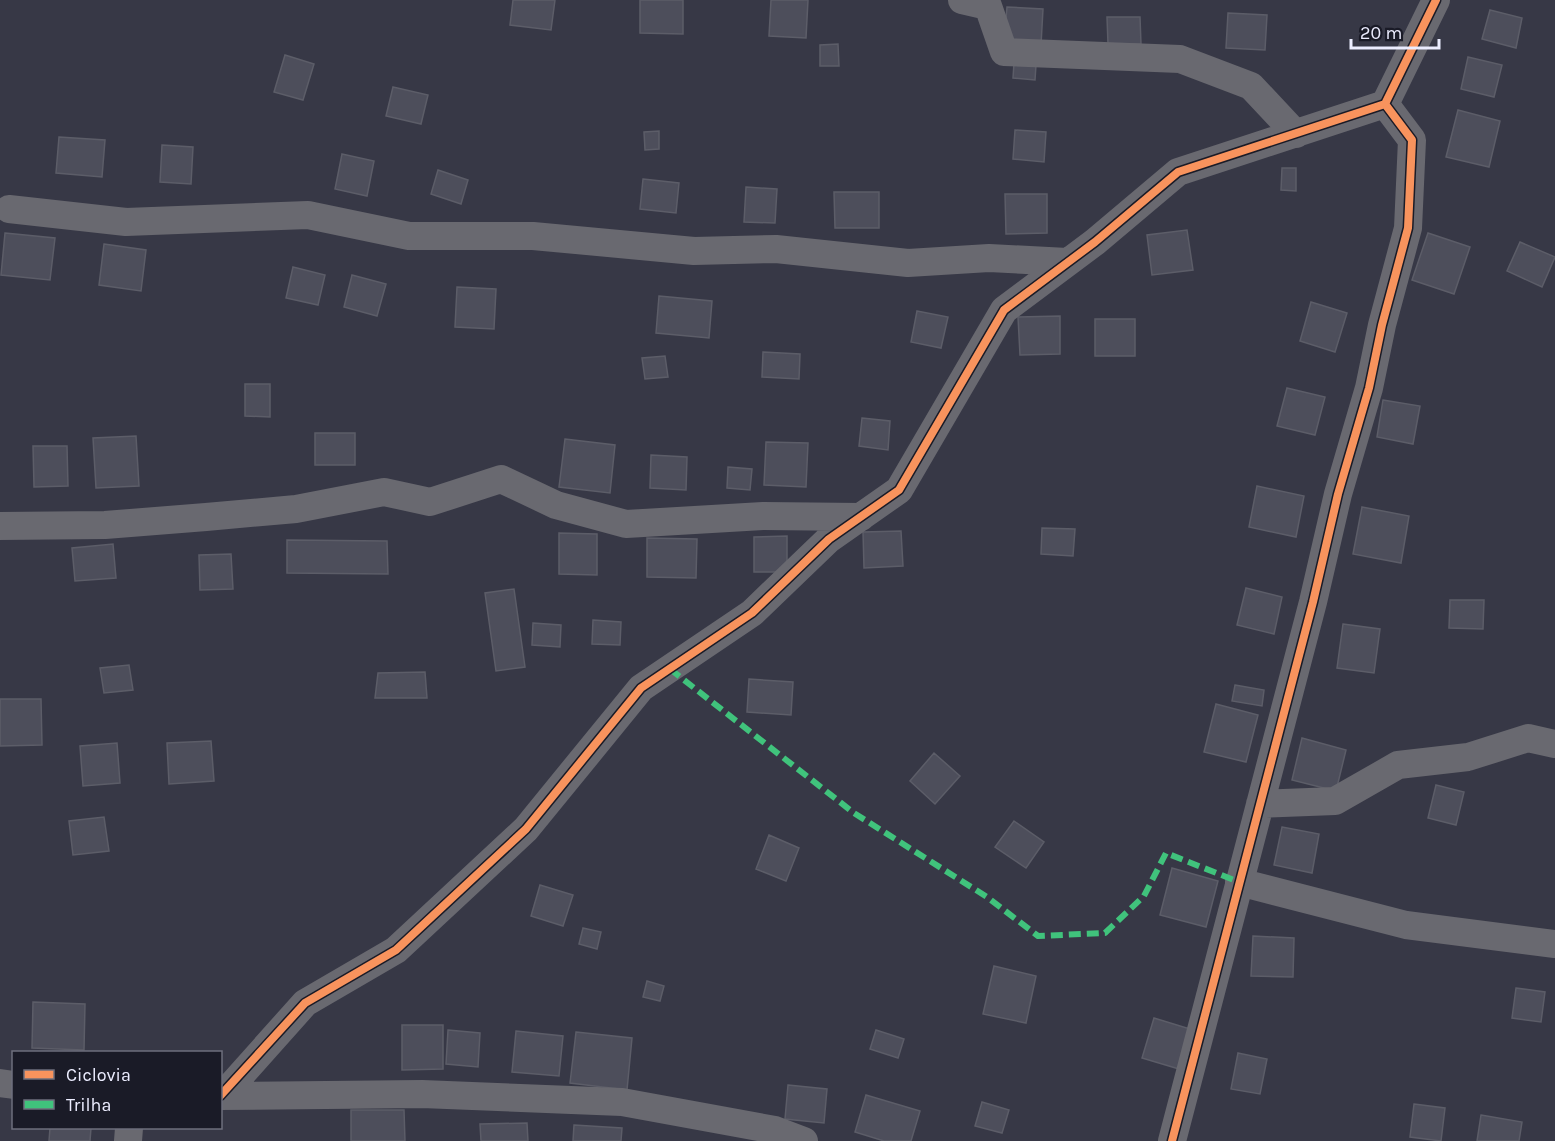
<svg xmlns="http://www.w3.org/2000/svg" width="1555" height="1141" viewBox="0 0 1555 1141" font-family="Karla,sans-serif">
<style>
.building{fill:#4d4e5b;stroke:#5c5d68;stroke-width:1.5}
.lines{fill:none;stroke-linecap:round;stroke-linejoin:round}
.minor{stroke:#696970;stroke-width:28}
.quiet{stroke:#40c37c;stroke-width:6;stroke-dasharray:12 6;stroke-linecap:butt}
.cycleway-casing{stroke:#1a1b27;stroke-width:11}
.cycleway{stroke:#f8935d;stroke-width:8}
</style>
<rect width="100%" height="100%" fill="#373846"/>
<path class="building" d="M513,0H555L551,30L510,25Z
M640,0H683V34L640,33Z
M771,0H808L806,38L769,36Z
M1007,7L1043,9L1041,45L1004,42Z
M1490,10L1522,18L1516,48L1482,39Z
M1228,13L1267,15L1265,50L1226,48Z
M1107,17H1140L1141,44H1108Z
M838,44L839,66H820V45Z
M285,55L314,64L303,100L274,92Z
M1468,57L1502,65L1494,97L1461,89Z
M1014,63L1036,65L1035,80L1013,78Z
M393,87L428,95L421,124L386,116Z
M1458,110L1500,121L1489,167L1446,157Z
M1015,130L1046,132L1044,162L1013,159Z
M659,131V149L645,150L644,132Z
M59,137L105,140L102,177L56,173Z
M162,145L193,147L191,184L160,182Z
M342,154L374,161L367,196L335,189Z
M1282,168H1296V191L1281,190Z
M438,170L468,180L461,204L431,194Z
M643,179L679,183L676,213L640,209Z
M746,187L777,189L775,223L744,222Z
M834,192H879V228H835Z
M1005,194H1047V233L1006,234Z
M1187,230L1193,270L1152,275L1147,235Z
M5,233L55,238L50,280L1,275Z
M1428,233L1470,247L1454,294L1412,280Z
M1520,242L1555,257L1542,287L1507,271Z
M104,244L146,250L141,291L99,285Z
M293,267L325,275L318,305L286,298Z
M352,275L386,284L377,316L344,307Z
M457,287L496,289L494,329L455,327Z
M659,296L712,301L709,338L656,333Z
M1311,302L1347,313L1335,352L1300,341Z
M917,311L948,317L941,348L911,342Z
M1060,316V354L1020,355L1018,317Z
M1095,319H1135V356H1095Z
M763,352L800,354L799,379L762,377Z
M665,356L668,377L645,379L642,358Z
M245,384H270V417L245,416Z
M1287,388L1325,397L1315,435L1277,426Z
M1383,400L1420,406L1413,444L1377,437Z
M862,418L890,421L888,450L859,446Z
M315,433H355V465H315Z
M136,436L139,486L96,488L93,438Z
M565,439L615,445L610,493L559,487Z
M766,442L808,443L806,487L764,485Z
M33,446H67L68,486L34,487Z
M651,455L687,457L686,490L650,488Z
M728,467L752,469L750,490L727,488Z
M1257,486L1304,496L1296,537L1249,527Z
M1362,507L1409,516L1401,563L1353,554Z
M1042,528L1075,529L1073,556L1041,554Z
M901,531L903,566L864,568L863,532Z
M559,533L597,534V575L559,574Z
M787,536V572H754V537Z
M647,538L697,539L696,578L647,577Z
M287,540L387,541L388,574L287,573Z
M113,544L116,578L75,581L72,548Z
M231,554L233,589L200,590L199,555Z
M1246,588L1282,597L1274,634L1237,625Z
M514,589L525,667L496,671L485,593Z
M1450,600H1484L1483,629L1449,628Z
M593,620L621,622L620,645L592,644Z
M533,623L561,625L560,647L532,645Z
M1343,624L1380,629L1374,673L1337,668Z
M129,665L133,690L104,693L100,668Z
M425,672L427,698H375L378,673Z
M749,679L793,682L791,715L747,712Z
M1235,685L1264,690L1262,706L1232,701Z
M0,699H41L42,745L0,746Z
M1216,704L1258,715L1246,762L1204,752Z
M1302,738L1346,750L1336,791L1292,780Z
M211,741L214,781L169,784L167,743Z
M117,743L120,783L83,786L80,746Z
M934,753L960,776L935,804L910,781Z
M1436,785L1464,792L1456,825L1428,818Z
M104,817L109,851L73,855L69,821Z
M1014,821L1044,842L1026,868L995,847Z
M1282,827L1319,834L1312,873L1274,865Z
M769,835L799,848L786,881L756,869Z
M1172,868L1218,881L1206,927L1160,915Z
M540,885L573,895L563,926L531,916Z
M583,928L601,932L597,949L579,944Z
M1253,936L1294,938L1293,977L1251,976Z
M994,966L1036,976L1026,1023L983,1014Z
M647,981L664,986L660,1001L643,997Z
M1516,988L1545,992L1541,1022L1512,1018Z
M33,1002L85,1004L84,1050L32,1048Z
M1154,1018L1190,1029L1179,1069L1142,1058Z
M402,1025H443V1069L402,1070Z
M448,1030L480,1033L478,1067L446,1064Z
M876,1030L904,1039L898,1058L870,1049Z
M516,1031L563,1036L559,1076L512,1072Z
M576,1032L632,1038L627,1090L570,1083Z
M1238,1053L1267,1059L1260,1094L1231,1089Z
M788,1085L827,1089L824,1123L785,1119Z
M866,1095L920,1111L911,1141H884L855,1132Z
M982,1102L1009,1110L1002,1133L975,1126Z
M1414,1104L1445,1108L1441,1141L1410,1137Z
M351,1110H404L405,1141H351Z
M1481,1115L1522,1122L1519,1141H1477Z
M527,1123L528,1141H481L480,1124Z
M574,1125L622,1128L621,1141H573Z
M50,1128H91L90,1141H49Z"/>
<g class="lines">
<path class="minor" d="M962,0L988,6L1004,52L1180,59L1251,86L1296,134
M9,209L126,222L308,215L409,236H533L694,251L776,249L908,263L989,258L1067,262
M0,526L105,525L206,517L296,509L384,492L430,502L501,479L556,505L626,524L763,516L861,517
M1260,804L1335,801L1398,765L1468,757L1528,738L1555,744
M1239,882L1406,925L1555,944
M0,1083L14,1085
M220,1096L422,1094L622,1102L775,1130L804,1141
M222,1096L305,1003L396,950L526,829L641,688L752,613L829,539L899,490L1004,310L1095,242L1178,172L1385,104L1436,0
M128,1141L129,1128
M1172,1141L1313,602L1338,494L1369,388L1382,325L1408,228L1412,140L1385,104"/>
<path class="quiet" d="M670,669L854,813L987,897L1038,936L1105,933L1144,896L1166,853L1239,882"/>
<g class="cycleway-casing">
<path id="cycleway" d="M220,1096L305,1003L396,950L526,829L641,688L752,613L829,539L899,490L1004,310L1095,242L1178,172L1385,104L1436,0
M1172,1141L1313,602L1338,494L1369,388L1382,325L1408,228L1412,140L1385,104"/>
</g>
<use href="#cycleway" class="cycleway"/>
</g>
<rect x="12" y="1051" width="210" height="78" fill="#1a1b27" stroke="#6e6f7d" stroke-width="1.5"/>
<rect x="24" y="1070" width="30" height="9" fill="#f8935d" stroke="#6e6f7d" stroke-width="1.5"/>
<text x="66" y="1081" font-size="18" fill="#ecedff">Ciclovia</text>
<rect x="24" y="1100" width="30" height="9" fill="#40c37c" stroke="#6e6f7d" stroke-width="1.5"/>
<text x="66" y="1111" font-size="18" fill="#ecedff">Trilha</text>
<path d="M1351 39v9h88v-9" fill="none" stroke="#ecedff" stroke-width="3"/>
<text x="1360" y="39" font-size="18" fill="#ecedff" stroke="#1a1b27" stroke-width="4.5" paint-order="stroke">20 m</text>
</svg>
